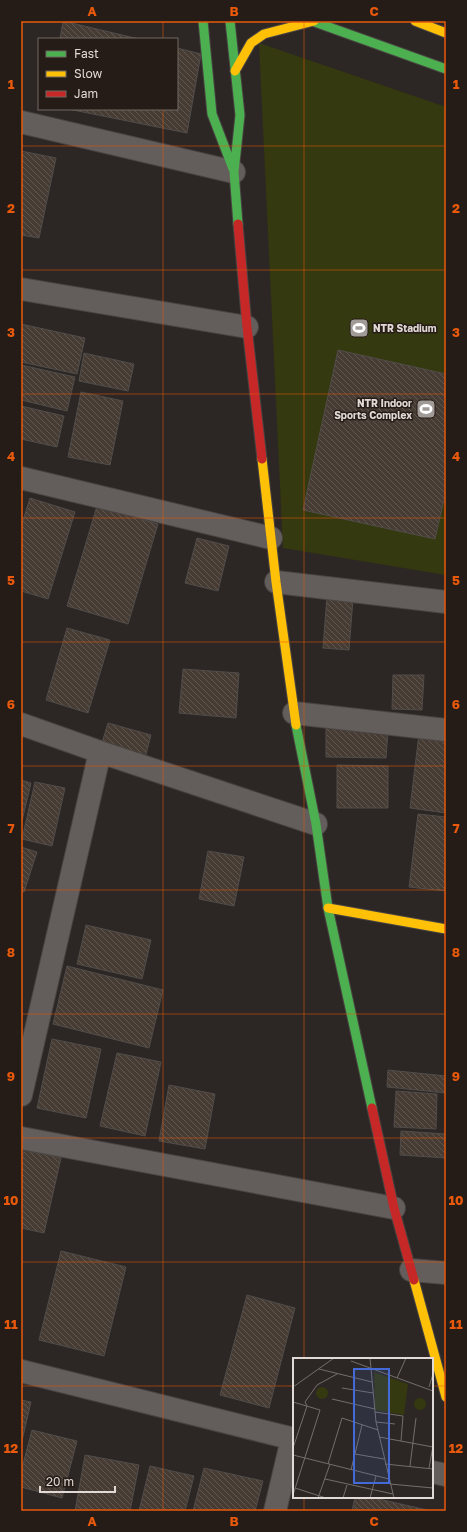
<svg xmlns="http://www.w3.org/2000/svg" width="467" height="1532" viewBox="0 0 467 1532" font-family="'Golos Text',sans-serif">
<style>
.pitch{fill:#35390f}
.building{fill:url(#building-back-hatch);stroke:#504c4a}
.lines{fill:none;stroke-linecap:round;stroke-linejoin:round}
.street-casing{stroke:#494442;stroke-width:24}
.fast-casing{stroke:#494442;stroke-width:11}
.slow-casing{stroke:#494442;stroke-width:11}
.jam-casing{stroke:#494442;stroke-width:11}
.street{stroke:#635e5b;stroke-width:22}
.fast{stroke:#4caf50;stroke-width:9}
.slow{stroke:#ffc107;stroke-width:9}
.jam{stroke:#c62828;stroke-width:9}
.grid{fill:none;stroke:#e8590c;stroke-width:1;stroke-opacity:0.55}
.labels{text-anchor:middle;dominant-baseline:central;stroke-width:3;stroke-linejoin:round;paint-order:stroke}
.poi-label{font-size:10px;font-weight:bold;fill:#e0d9d5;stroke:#261c17;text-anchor:start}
.inset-road{fill:none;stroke:#746e6b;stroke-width:1}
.view{fill:#446ad7;fill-opacity:0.15;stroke:#446ad7;stroke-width:2}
.inset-edge{fill:none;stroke:#e0d9d5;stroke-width:2}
.neatline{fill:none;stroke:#e8590c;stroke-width:1.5}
.grid-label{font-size:13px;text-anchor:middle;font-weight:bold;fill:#e8590c}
</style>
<defs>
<pattern id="building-back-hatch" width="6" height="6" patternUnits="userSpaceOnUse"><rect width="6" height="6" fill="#463c34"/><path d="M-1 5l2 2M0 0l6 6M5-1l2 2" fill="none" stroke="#605850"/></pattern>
</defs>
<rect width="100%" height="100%" fill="#2c2724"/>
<path class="pitch" d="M259,43L446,107V575L283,548Z"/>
<path class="building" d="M63,21L139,39H60Z
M177,48L201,54L187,133L68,109H177Z
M21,151L56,158L39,238L21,235Z
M21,324L85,338L77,374L21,362Z
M338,350L446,374V491L435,539L303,510Z
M84,353L134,364L128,391L79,381Z
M21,365L75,377L67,411L21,400Z
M81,392L123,401L110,465L68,457Z
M21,406L64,416L57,447L21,439Z
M30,498L75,512L48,599L21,591V527Z
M97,506L158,524L128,624L67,606Z
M197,538L229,546L218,591L185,583Z
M327,596L353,599L349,650L323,648Z
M67,628L110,640L88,713L46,700Z
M183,669L239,673L236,718L179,713Z
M393,675H424L422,710L392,709Z
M326,720L388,731L386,758L326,757Z
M108,723L151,735L145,758L101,746Z
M419,734L446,738V813L410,808Z
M337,765L388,766V808H337Z
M21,780L31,783L21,825Z
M35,782L65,788L52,846L22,839Z
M418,814L446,817V891L409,887Z
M21,847L37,852L24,892L21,891Z
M208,851L244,857L234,906L199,899Z
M86,925L151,940L142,979L77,964Z
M67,966L163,990L149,1048L53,1024Z
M52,1039L101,1049L86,1118L37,1108Z
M117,1053L161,1062L145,1136L100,1126Z
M388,1070L446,1076V1093L387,1087Z
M169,1085L215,1094L205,1149L159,1141Z
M396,1091L437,1094L436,1129L394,1127Z
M401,1131L446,1134V1158L400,1155Z
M24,1150L61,1158L44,1233L21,1228V1164Z
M61,1251L126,1267L104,1356L39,1340Z
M247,1295L295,1308L269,1408L220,1395Z
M21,1400L31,1402L21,1445Z
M32,1430L77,1441L62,1498L21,1487V1472Z
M85,1455L139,1465L130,1511H75Z
M150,1466L194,1476L185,1511H139Z
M204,1468L263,1481L255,1511H193Z
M355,1497H370L427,1510L352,1511Z"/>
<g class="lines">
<g class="street-casing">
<path id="street" d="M21,122L234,172
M21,289L247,327
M21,478L271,538
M276,582L446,602
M294,713L446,730
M21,724L100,752L316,824
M21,1095L100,752
M21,1138L394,1208
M411,1270L446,1273
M21,1371L294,1439
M432,1472L446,1475
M275,1511L292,1439"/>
</g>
<g class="fast-casing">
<path id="fast" d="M203,21L212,114L233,169
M230,21L240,115L234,172L238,224
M312,21L446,69
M296,725L316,824L328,908L372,1108"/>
</g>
<g class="slow-casing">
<path id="slow" d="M415,21L446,33
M235,71L251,43L264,34L314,21
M262,459L276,582L296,725
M328,908L446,929
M414,1280L446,1397"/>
</g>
<g class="jam-casing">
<path id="jam" d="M238,224L247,327L262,459
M372,1108L394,1208L414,1280"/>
</g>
<use href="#street" class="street"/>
<use href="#fast" class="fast"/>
<use href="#slow" class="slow"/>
<use href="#jam" class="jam"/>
</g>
<path class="grid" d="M163,21V39M304,21V1359M163,109V1511M21,146H446M21,270H446M21,394H446M21,518H446M21,642H446M21,766H446M21,890H446M21,1014H446M21,1138H446M21,1262H446M21,1386H294M432,1386H446M304,1497V1511"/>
<defs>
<g id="stadium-square" transform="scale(1)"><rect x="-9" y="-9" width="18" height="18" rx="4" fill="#a19b97" stroke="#261c17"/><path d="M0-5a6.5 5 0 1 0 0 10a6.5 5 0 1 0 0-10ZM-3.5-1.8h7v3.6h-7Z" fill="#fff"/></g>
</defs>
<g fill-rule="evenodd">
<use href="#stadium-square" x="359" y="328"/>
<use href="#stadium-square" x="426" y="409"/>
</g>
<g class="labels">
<g class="poi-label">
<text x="373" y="328">NTR Stadium</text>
<text x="412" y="403" text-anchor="end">NTR Indoor<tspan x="412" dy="12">Sports Complex</tspan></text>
</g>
</g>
<g transform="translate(293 1358)">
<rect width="140" height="140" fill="#2c2724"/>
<path d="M81,14L115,26L111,57L82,52ZM23 35a6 6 0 1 1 12 0a6 6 0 1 1-12 0ZM121 46a6 6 0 1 1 12 0a6 6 0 1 1-12 0Z" fill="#35390f"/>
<path class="inset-road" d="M77,0L83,64L101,140M58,3L140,33M26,11L79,24M104,20L113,0M0,29L41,0M136,29L140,16M49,30L80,35M39,41L82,51M0,44L27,52L0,137M82,54L110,58L108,83M83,64L102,66M86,79L140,89M0,90L14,48L12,44L24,27L44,16M62,96L91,101M0,97L96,121M35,106L49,60L85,72M92,106L140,111M117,108L123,60M136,110L140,88M58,112L69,67M32,121L100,136M97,126L140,130M2,130L33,140M25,140L37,106M50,140L54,127M77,140L83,118"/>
<path class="view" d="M61,11H96V125H61Z"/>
<rect width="140" height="140" class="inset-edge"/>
</g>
<rect width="467" height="1532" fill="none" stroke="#261c17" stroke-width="44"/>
<rect x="38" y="38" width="140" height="72" fill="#261c17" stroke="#706863"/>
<rect x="46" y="51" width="20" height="6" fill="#4caf50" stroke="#706863"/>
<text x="74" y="58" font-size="12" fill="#e0d9d5">Fast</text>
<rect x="46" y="71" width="20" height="6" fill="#ffc107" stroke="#706863"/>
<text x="74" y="78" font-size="12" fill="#e0d9d5">Slow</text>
<rect x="46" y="91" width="20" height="6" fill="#c62828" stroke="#706863"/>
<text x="74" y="98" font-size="12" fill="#e0d9d5">Jam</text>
<path d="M40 1486v6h75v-6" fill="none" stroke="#e0d9d5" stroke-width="2"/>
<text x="46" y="1486" font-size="12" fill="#e0d9d5" stroke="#261c17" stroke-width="3" paint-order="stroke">20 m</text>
<rect x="22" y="22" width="423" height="1488" class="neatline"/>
<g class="grid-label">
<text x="92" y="16">A</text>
<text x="234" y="16">B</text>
<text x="374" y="16">C</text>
<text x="11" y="89">1</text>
<text x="456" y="89">1</text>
<text x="11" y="213">2</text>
<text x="456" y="213">2</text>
<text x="11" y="337">3</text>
<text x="456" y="337">3</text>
<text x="11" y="461">4</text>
<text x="456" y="461">4</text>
<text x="11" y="585">5</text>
<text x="456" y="585">5</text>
<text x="11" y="709">6</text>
<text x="456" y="709">6</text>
<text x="11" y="833">7</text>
<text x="456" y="833">7</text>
<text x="11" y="957">8</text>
<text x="456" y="957">8</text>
<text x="11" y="1081">9</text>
<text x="456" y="1081">9</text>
<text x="11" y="1205">10</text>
<text x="456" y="1205">10</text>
<text x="11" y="1329">11</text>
<text x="456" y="1329">11</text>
<text x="11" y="1453">12</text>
<text x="456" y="1453">12</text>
<text x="92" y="1526">A</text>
<text x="234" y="1526">B</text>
<text x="374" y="1526">C</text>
</g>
</svg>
